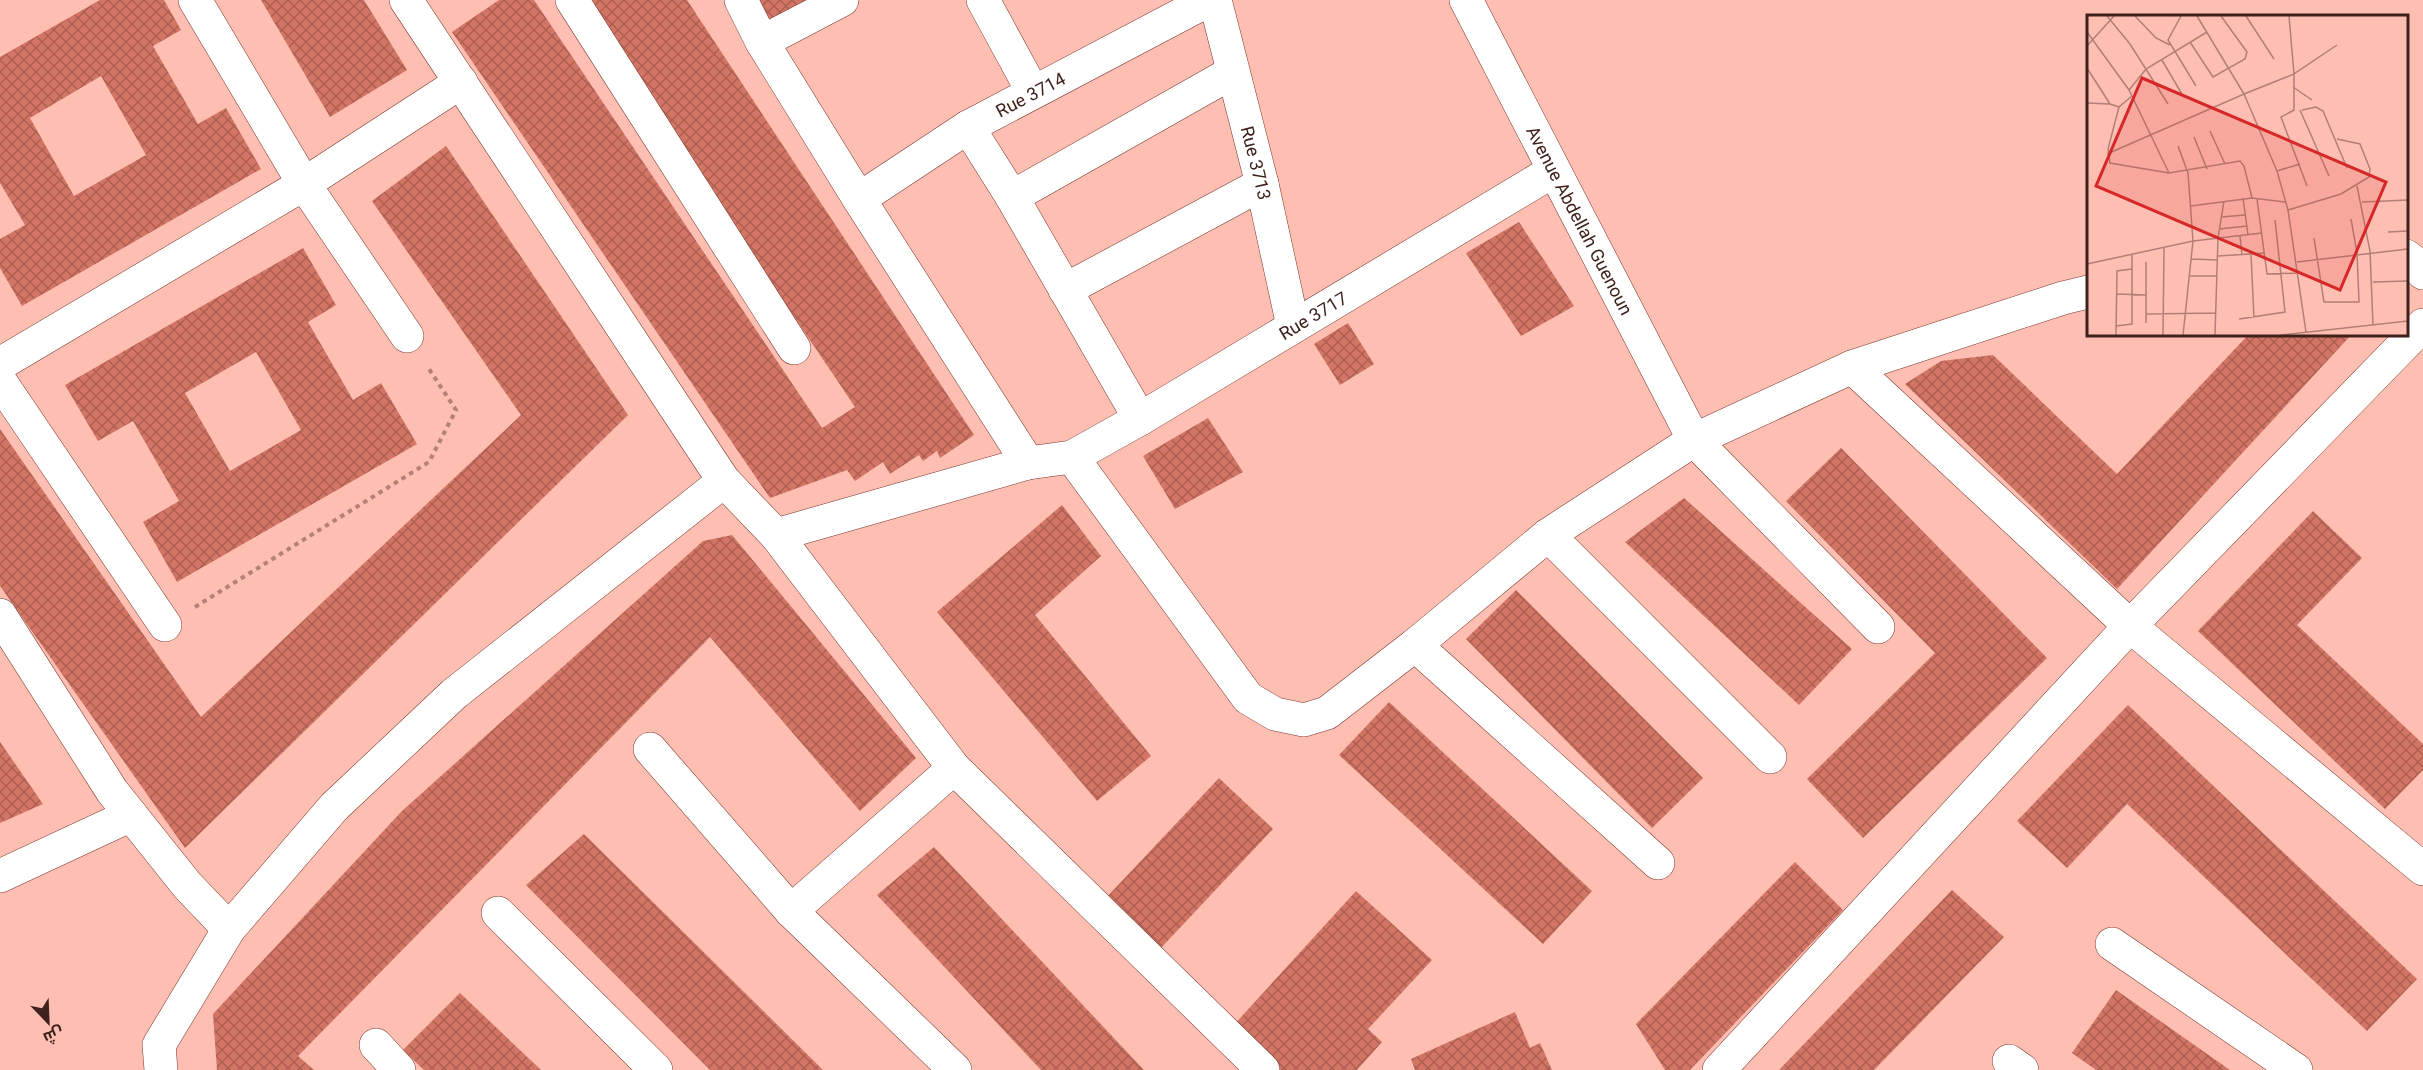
<svg xmlns="http://www.w3.org/2000/svg" width="2423" height="1070" viewBox="0 0 2423 1070" font-family="Roboto,Cairo,sans-serif">
<style>
.building{fill:url(#building-cross-hatch);fill-rule:evenodd}
.lines{fill:none;stroke-linecap:round;stroke-linejoin:round}
.minor-casing{stroke:#79362c;stroke-width:34}
.path{stroke:#b38177;stroke-width:4;stroke-dasharray:4.5 4.5;stroke-linecap:butt}
.minor{stroke:#fff;stroke-width:33}
.labels{text-anchor:middle;dominant-baseline:central;stroke-width:4.5;stroke-linejoin:round;paint-order:stroke}
.street-label{font-size:18px;fill:#3f211c;stroke:#febeb2}
.inset-road{fill:none;stroke:#b27f76;stroke-width:1.5}
.view{fill:#d62828;fill-opacity:0.15;stroke:#d62828;stroke-width:3}
.inset-edge{fill:none;stroke:#3f211c;stroke-width:3}
</style>
<defs>
<pattern id="building-cross-hatch" width="8" height="8" patternUnits="userSpaceOnUse" patternTransform="scale(1.5)"><rect width="8" height="8" fill="#d37565"/><path d="M0 0l8 8M0 8l8-8" fill="none" stroke="#ad6052"/></pattern>
</defs>
<rect width="100%" height="100%" fill="#febeb2"/>
<path class="building" d="M100,0H164L181,30L153,46L198,124L226,108L261,169L22,306L0,268V239L25,225L0,183V57ZM101,76L146,155L74,196L30,118Z
M261,0H364L407,70L330,117Z
M499,0H534L822,428L855,407L581,0H687L974,435L940,458L937,451L923,461L919,455L890,474L883,462L855,481L847,470L770,498L452,32Z
M756,0H836L772,32Z
M446,146L628,415L185,848L0,586V429L201,717L521,415L372,201Z
M1519,222L1574,306L1521,336L1466,253Z
M303,248L336,305L308,322L353,400L381,383L417,444L177,582L143,522L179,501L133,421L98,441L65,385ZM256,352L301,430L230,471L185,393Z
M1348,323L1374,364L1340,385L1314,344Z
M2249,334H2352L2117,589L1905,384L1941,361L1993,355L2117,474Z
M1208,418L1243,472L1175,509L1143,456Z
M1841,448L2047,658L1863,838L1807,779L1935,653L1786,501Z
M1684,498L1852,649L1799,705L1625,542Z
M1062,505L1101,556L1035,615L1151,756L1097,801L937,612Z
M2313,511L2362,558L2297,625L2423,744V770L2385,809L2198,631Z
M732,535L916,758L860,811L710,637L298,1056L314,1070H217L213,1014L402,811L703,541Z
M1516,590L1703,778L1652,828L1466,639Z
M1389,702L1592,891L1543,944L1339,755Z
M2128,705L2417,979L2367,1031L2127,804L2067,868L2017,821Z
M0,742L43,804L0,823Z
M1219,778L1273,829L1159,950L1105,899Z
M584,834L823,1070H710L526,885Z
M934,847L1144,1070H1041L877,895Z
M1795,862L1843,910L1690,1070H1665L1636,1024Z
M1952,890L2004,937L1874,1070H1779Z
M1356,891L1432,960L1368,1029L1382,1042L1357,1070H1280L1232,1027Z
M2116,990L2230,1070H2096L2072,1053Z
M460,993L541,1070H424L403,1050Z
M1515,1012L1530,1048L1540,1043L1552,1070H1415L1411,1059Z"/>
<g class="lines">
<g class="minor-casing">
<g id="minor">
<path d="M195,0L304,184L407,336"/>
<path d="M406,0L724,481"/>
<path d="M572,0L794,348"/>
<path d="M741,0L762,42L859,199L1028,463"/>
<path d="M983,0L1033,92"/>
<path id="s1" d="M1215,0L1262,184L1293,326"/>
<path id="s2" d="M1466,0L1694,440L1878,627"/>
<path d="M762,42L842,0"/>
<path d="M968,127L1012,197L1140,419"/>
<path d="M1012,197L1233,72"/>
<path id="s3" d="M859,199L968,127L1209,0"/>
<path d="M2406,256L2420,267L2423,273"/>
<path d="M1065,290L1262,184"/>
<path d="M0,364L304,184L461,82"/>
<path d="M1852,367L2130,626L2423,869"/>
<path d="M0,381L165,625"/>
<path d="M1072,457L1248,698L1275,714L1304,720L1327,713L1415,645L1548,535L1694,440L1852,367L2063,298L2088,292"/>
<path id="s4" d="M776,535L1028,463L1072,457L1140,419L1553,171"/>
<path d="M1548,535L1770,757"/>
<path d="M0,615L112,791L187,885L229,929"/>
<path d="M1415,645L1658,863"/>
<path d="M650,749L791,911L955,1070"/>
<path d="M0,876L131,815"/>
<path d="M791,911L954,768"/>
<path d="M498,913L656,1070"/>
<path d="M2112,944L2296,1070"/>
<path d="M376,1045L399,1070"/>
<path d="M2009,1061L2022,1070"/>
<path d="M161,1070L159,1045L229,929L334,807L454,694L724,481L776,535L954,768L1263,1070"/>
<path d="M1719,1070L2130,626L2423,325"/>
</g>
</g>
<path class="path" d="M195,607L429,462L456,410L427,366"/>
<use href="#minor" class="minor"/>
</g>
<g class="labels">
<g class="street-label">
<text stroke="none"><textPath href="#s3" startOffset="201">Rue 3714</textPath></text>
<text stroke="none"><textPath href="#s1" startOffset="168">Rue 3713</textPath></text>
<text stroke="none"><textPath href="#s2" startOffset="248">Avenue Abdellah Guenoun</textPath></text>
<text stroke="none"><textPath href="#s4" startOffset="586">Rue 3717</textPath></text>
</g>
</g>
<g transform="translate(2087 15)">
<rect width="321" height="321" fill="#febeb2"/>
<path class="inset-road" d="M20,1L43,29L81,89M48,1L69,23L83,30M94,1L81,25L109,71M110,1L157,79L207,59L202,1M159,1L187,44M0,17L42,75L82,158M103,27L126,62L158,44L160,37L134,1M0,31L27,1M75,45L96,81M0,53L23,89L32,92M206,72L225,85M42,75L59,54L120,17M45,81L32,92L21,134L23,148L82,158L153,146L157,151L165,183M0,88L23,89M213,95L242,161M215,95L229,92L236,96L260,153M123,116L138,149M107,122L120,154M91,131L101,158L106,226L96,320M20,139L157,79L190,156L201,195L254,179L282,162L283,154L273,129L250,124M190,156L213,149M220,171L194,102L207,95V59L250,30M270,171L283,236L286,310M156,183L161,220M170,184L180,259L213,258M275,187L321,185M104,191L165,183L198,187M201,195L219,317M134,202L158,200M132,214L160,211M301,217L321,216M153,221L155,240M227,223L237,287H272L270,238L264,204M164,239L167,303M131,241L178,238M104,244L131,245M59,247V308M210,247L321,234M0,249L106,226L175,218M103,261H130M286,267L321,266M30,279L59,280M59,299L129,298M152,304L198,297L188,205M29,311L45,309V239M29,320L30,256L45,254M76,320L77,232M128,320L131,223L137,186M194,320L321,306"/>
<path class="view" d="M55,63L299,167L253,275L9,171Z"/>
<rect width="321" height="321" class="inset-edge"/>
</g>
<g transform="translate(48 1022) rotate(157)" stroke="#febeb2" stroke-width="4.5" paint-order="stroke">
<path d="M0-4.5L10 22L0 15L-10 22Z" fill="#3f211c"/>
<text y="-9" font-size="16" font-weight="bold" text-anchor="middle" fill="#3f211c">ش</text>
</g>
</svg>
